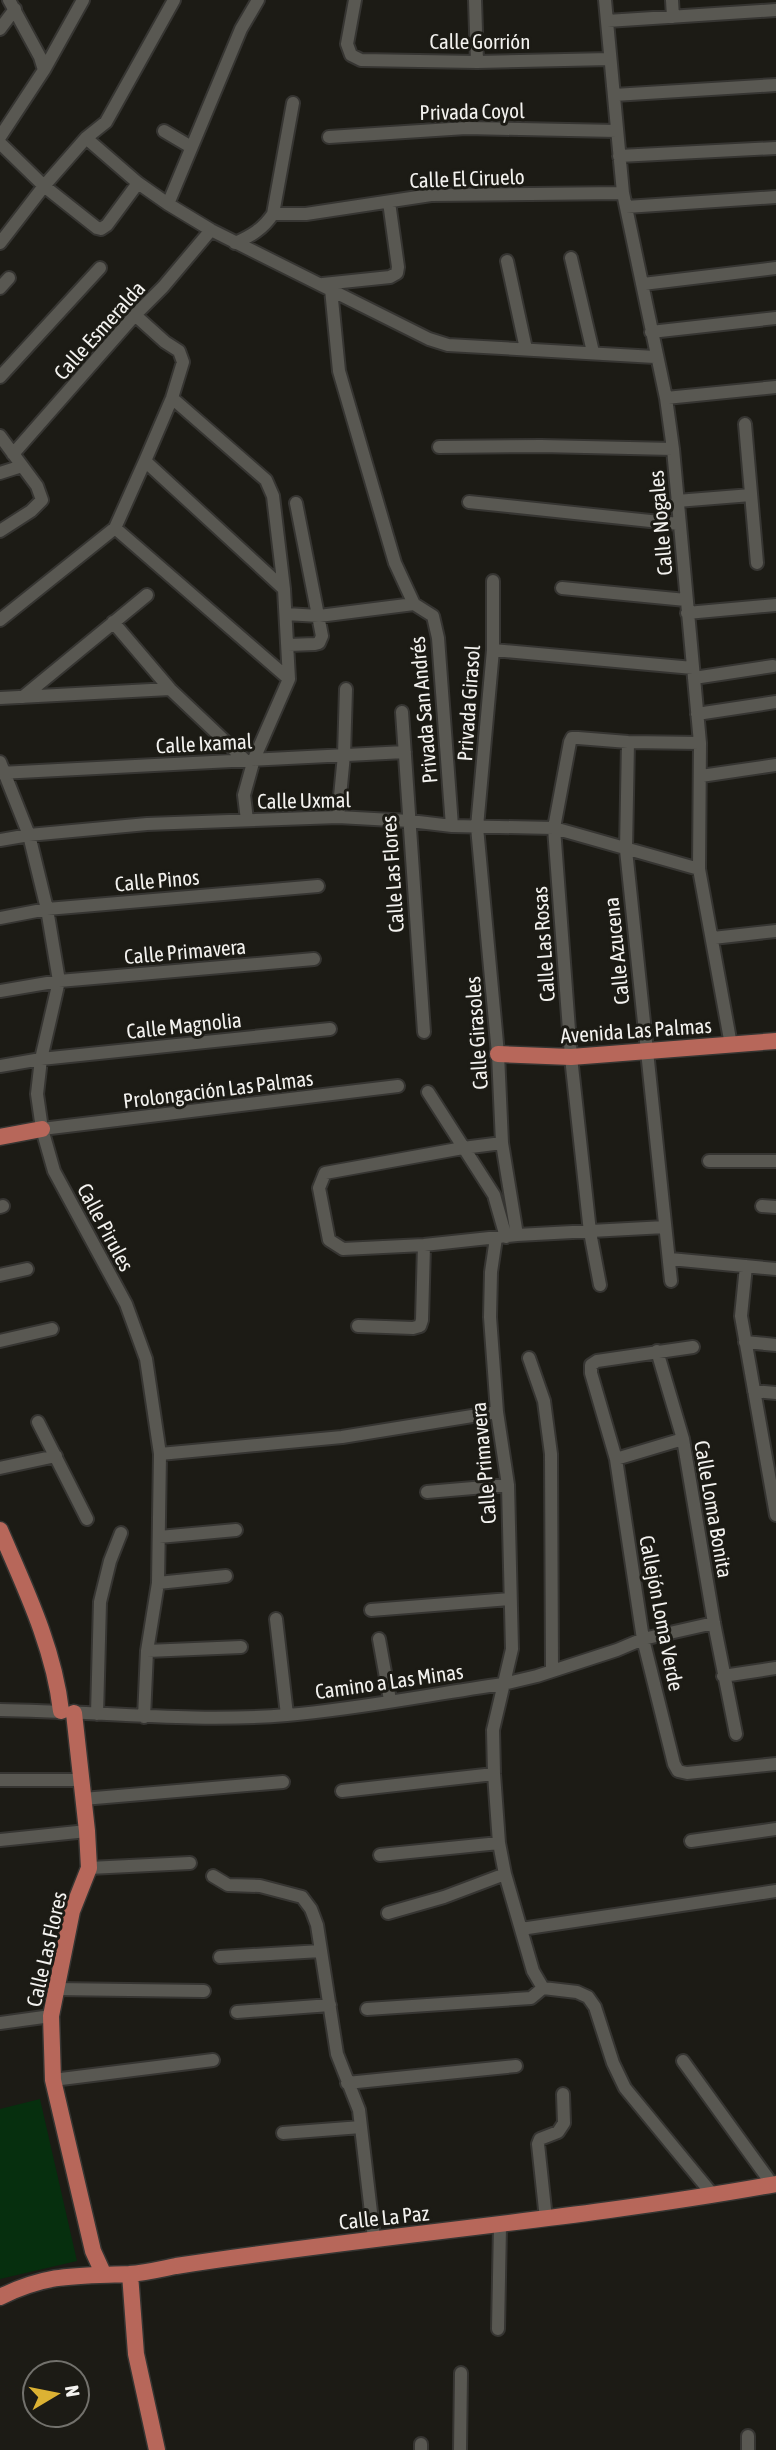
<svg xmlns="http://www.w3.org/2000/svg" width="776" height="2450" viewBox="0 0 776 2450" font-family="'Asap Condensed',sans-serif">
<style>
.green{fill:#062f0e}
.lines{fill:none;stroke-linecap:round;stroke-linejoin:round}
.minor-casing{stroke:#363532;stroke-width:16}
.major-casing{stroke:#363532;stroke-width:19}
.minor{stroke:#595852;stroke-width:12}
.major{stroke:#b7675a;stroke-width:16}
.labels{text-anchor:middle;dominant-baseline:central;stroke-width:6;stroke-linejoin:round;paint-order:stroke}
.street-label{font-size:21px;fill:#f3f2ef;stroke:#1c1b15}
</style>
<rect width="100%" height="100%" fill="#1c1b15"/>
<path class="green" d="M40,2099L77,2261L0,2279V2109Z"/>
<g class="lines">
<g class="minor-casing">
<path id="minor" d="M9,0L40,57L44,70
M355,0L347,44L351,55L361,60L477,62L610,59
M475,0L477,62
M605,0L623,193L666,398L673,449L700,743L699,869L731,1045
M672,0L673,17
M607,21L776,10
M0,29L15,9
M614,95L776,85
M164,131L191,147
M0,137L44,70L83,0
M329,137L466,128L617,131
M86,138L138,183L168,204L211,230L429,339L448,345L655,357
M0,143L44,186L97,228L101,229L107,225L138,183
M619,156L776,148
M168,204L241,29L258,0
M626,207L776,197
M273,214H306L431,195L623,193
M0,243L44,186L86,138L106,122L174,0
M235,243C251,236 263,229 273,214L293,103
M571,258L593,352
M507,261L526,349
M323,284L390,277L397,273L398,267L389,202
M643,284L776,268
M0,288L9,278
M331,289L339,371L395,563L414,604
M651,332L776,318
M0,377L100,268
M172,398L266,480L273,496L284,589L289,679L254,759L244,795L247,820
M666,398L776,387
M745,424L757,563
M0,436L37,486L42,500L31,511L0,531
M439,447L541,446L673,449
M13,454L135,315L163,287L211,230
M145,461L284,589
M0,473L22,466
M677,501L751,495
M469,502L679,524
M115,528L289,679
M493,581V650L477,827L498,1054L502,1143L517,1235
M562,588L686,600
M687,613L776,605
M286,614L319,616L414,604L433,616L438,638L452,826
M0,620L115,528L145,461L172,398L183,362L179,351L165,342L135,315
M113,622L170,689L245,760
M288,645L315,644L319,643L322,636L296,503
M493,650L693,668
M694,678L773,666
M23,697L147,595
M0,698L170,689
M402,712L424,1032
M697,714L776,702
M628,742L626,850L671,1281
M0,762L29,835L47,909L59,981L41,1059L37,1094L42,1129L54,1171L126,1304L146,1359L160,1454L158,1583L147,1651L144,1717
M0,773L405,752
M701,776L776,765
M338,817L344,755L346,689
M0,840L29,835L147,824L338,817L410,821L452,826L554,828L699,869
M0,918L47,909L318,886
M713,938L776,931
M0,991L59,981L314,959
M0,1066L41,1059L330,1029
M428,1092L494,1195L506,1237
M42,1129L398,1086
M502,1143L463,1148L325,1173L319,1188L329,1240L343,1249L424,1245L517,1235L665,1227
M709,1161H776
M762,1206L776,1207
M0,1207L3,1206
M496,1238L491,1272L490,1317L497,1412L508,1485L512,1649L493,1730L494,1774L499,1843L505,1874L533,1971L543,1988L577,1992L588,1997L595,2007L613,2063L625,2088L713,2195
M670,1259L776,1269
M746,1266L741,1316L776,1515
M0,1275L27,1269
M600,1285L590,1232L571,1057L554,828L570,742L572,738H578L628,742L700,743
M358,1326L413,1328L420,1326L422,1320L424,1245
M0,1341L52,1329
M745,1342L776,1345
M693,1347L597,1361L591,1365V1373L616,1459L643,1639L674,1764L678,1771L687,1773L776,1764
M657,1351L683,1439L714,1623L736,1734
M529,1358L544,1401L551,1454L552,1670
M754,1391L776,1393
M38,1422L87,1519
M160,1454L342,1437L497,1412
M616,1459L683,1439
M0,1468L56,1456
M427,1492L508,1485
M159,1537L236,1530
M158,1583L226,1576
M371,1610L510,1599
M276,1619L287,1715
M379,1639L390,1700
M147,1651L241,1647
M723,1676L776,1668
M0,1710C96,1711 191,1723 287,1715C359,1709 432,1694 503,1684L537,1676L617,1650L643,1639L714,1623
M97,1714L100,1602L110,1561L121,1533
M0,1780H81
M342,1791L494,1774
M83,1799L283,1782
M0,1840L87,1831
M691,1841L776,1829
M380,1855L499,1843
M89,1868L190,1863
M213,1876L228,1885L260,1886L302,1897L311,1909L317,1925L337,2054L359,2110L374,2238
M388,1913L444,1897L505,1874
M521,1929L776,1891
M220,1957L321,1951
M55,1989L204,1991
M367,2009L531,1998L543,1988
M237,2012L330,2005
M0,2023L51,2016
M683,2061L772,2184
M53,2080L213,2060
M347,2083L516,2066
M283,2133L361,2127
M546,2219L538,2144L540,2139L558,2132L564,2123L563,2094
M498,2329L500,2226
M421,2450V2444
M460,2450L461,2373
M748,2450V2436"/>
</g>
<g class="major-casing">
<path id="major" d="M498,1054L571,1057L776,1041
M0,1137L42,1129
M0,1530C25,1588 54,1648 61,1711
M74,1713L87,1831L89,1868L72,1911L51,2016L53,2080L93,2251L103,2273
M130,2274L136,2354L157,2450
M0,2297C49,2273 77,2276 129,2274C145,2273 161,2269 176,2266C376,2235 577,2220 776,2184"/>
</g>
<use href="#minor" class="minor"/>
<use href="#major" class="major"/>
</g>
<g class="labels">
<g class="street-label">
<text x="480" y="41">Calle Gorrión</text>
<text transform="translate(472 111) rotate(-1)">Privada Coyol</text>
<text transform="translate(467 178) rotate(-2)">Calle El Ciruelo</text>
<text transform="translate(99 330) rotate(-48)">Calle Esmeralda</text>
<text transform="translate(660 523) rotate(-95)">Calle Nogales</text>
<text transform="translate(468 703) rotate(-86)">Privada Girasol</text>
<text transform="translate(423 710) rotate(-95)">Privada San Andrés</text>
<text transform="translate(204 743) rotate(-3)">Calle Ixamal</text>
<text transform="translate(304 800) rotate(-1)">Calle Uxmal</text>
<text transform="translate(392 874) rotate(-94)">Calle Las Flores</text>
<text transform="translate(157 880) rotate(-5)">Calle Pinos</text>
<text transform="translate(543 944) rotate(-94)">Calle Las Rosas</text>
<text transform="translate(185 951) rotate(-5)">Calle Primavera</text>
<text transform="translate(616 951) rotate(-96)">Calle Azucena</text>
<text transform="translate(184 1025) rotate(-6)">Calle Magnolia</text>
<text transform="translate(636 1030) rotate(-4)">Avenida Las Palmas</text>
<text transform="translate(476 1033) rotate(-94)">Calle Girasoles</text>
<text transform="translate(218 1089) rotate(-7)">Prolongación Las Palmas</text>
<text transform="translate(106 1227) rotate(62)">Calle Pirules</text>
<text transform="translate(483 1463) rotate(-95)">Calle Primavera</text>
<text transform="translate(714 1509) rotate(80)">Calle Loma Bonita</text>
<text transform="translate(662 1613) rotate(79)">Callejón Loma Verde</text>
<text transform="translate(389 1681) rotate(-8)">Camino a Las Minas</text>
<text transform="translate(46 1949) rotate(-77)">Calle Las Flores</text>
<text transform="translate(384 2217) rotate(-6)">Calle La Paz</text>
</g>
</g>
<g transform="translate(56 2394) rotate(80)"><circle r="33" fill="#1c1b15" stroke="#72716c" stroke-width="2"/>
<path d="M0-5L12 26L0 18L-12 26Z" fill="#dcb233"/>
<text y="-10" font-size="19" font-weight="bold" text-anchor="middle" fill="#f3f2ef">N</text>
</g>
</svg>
